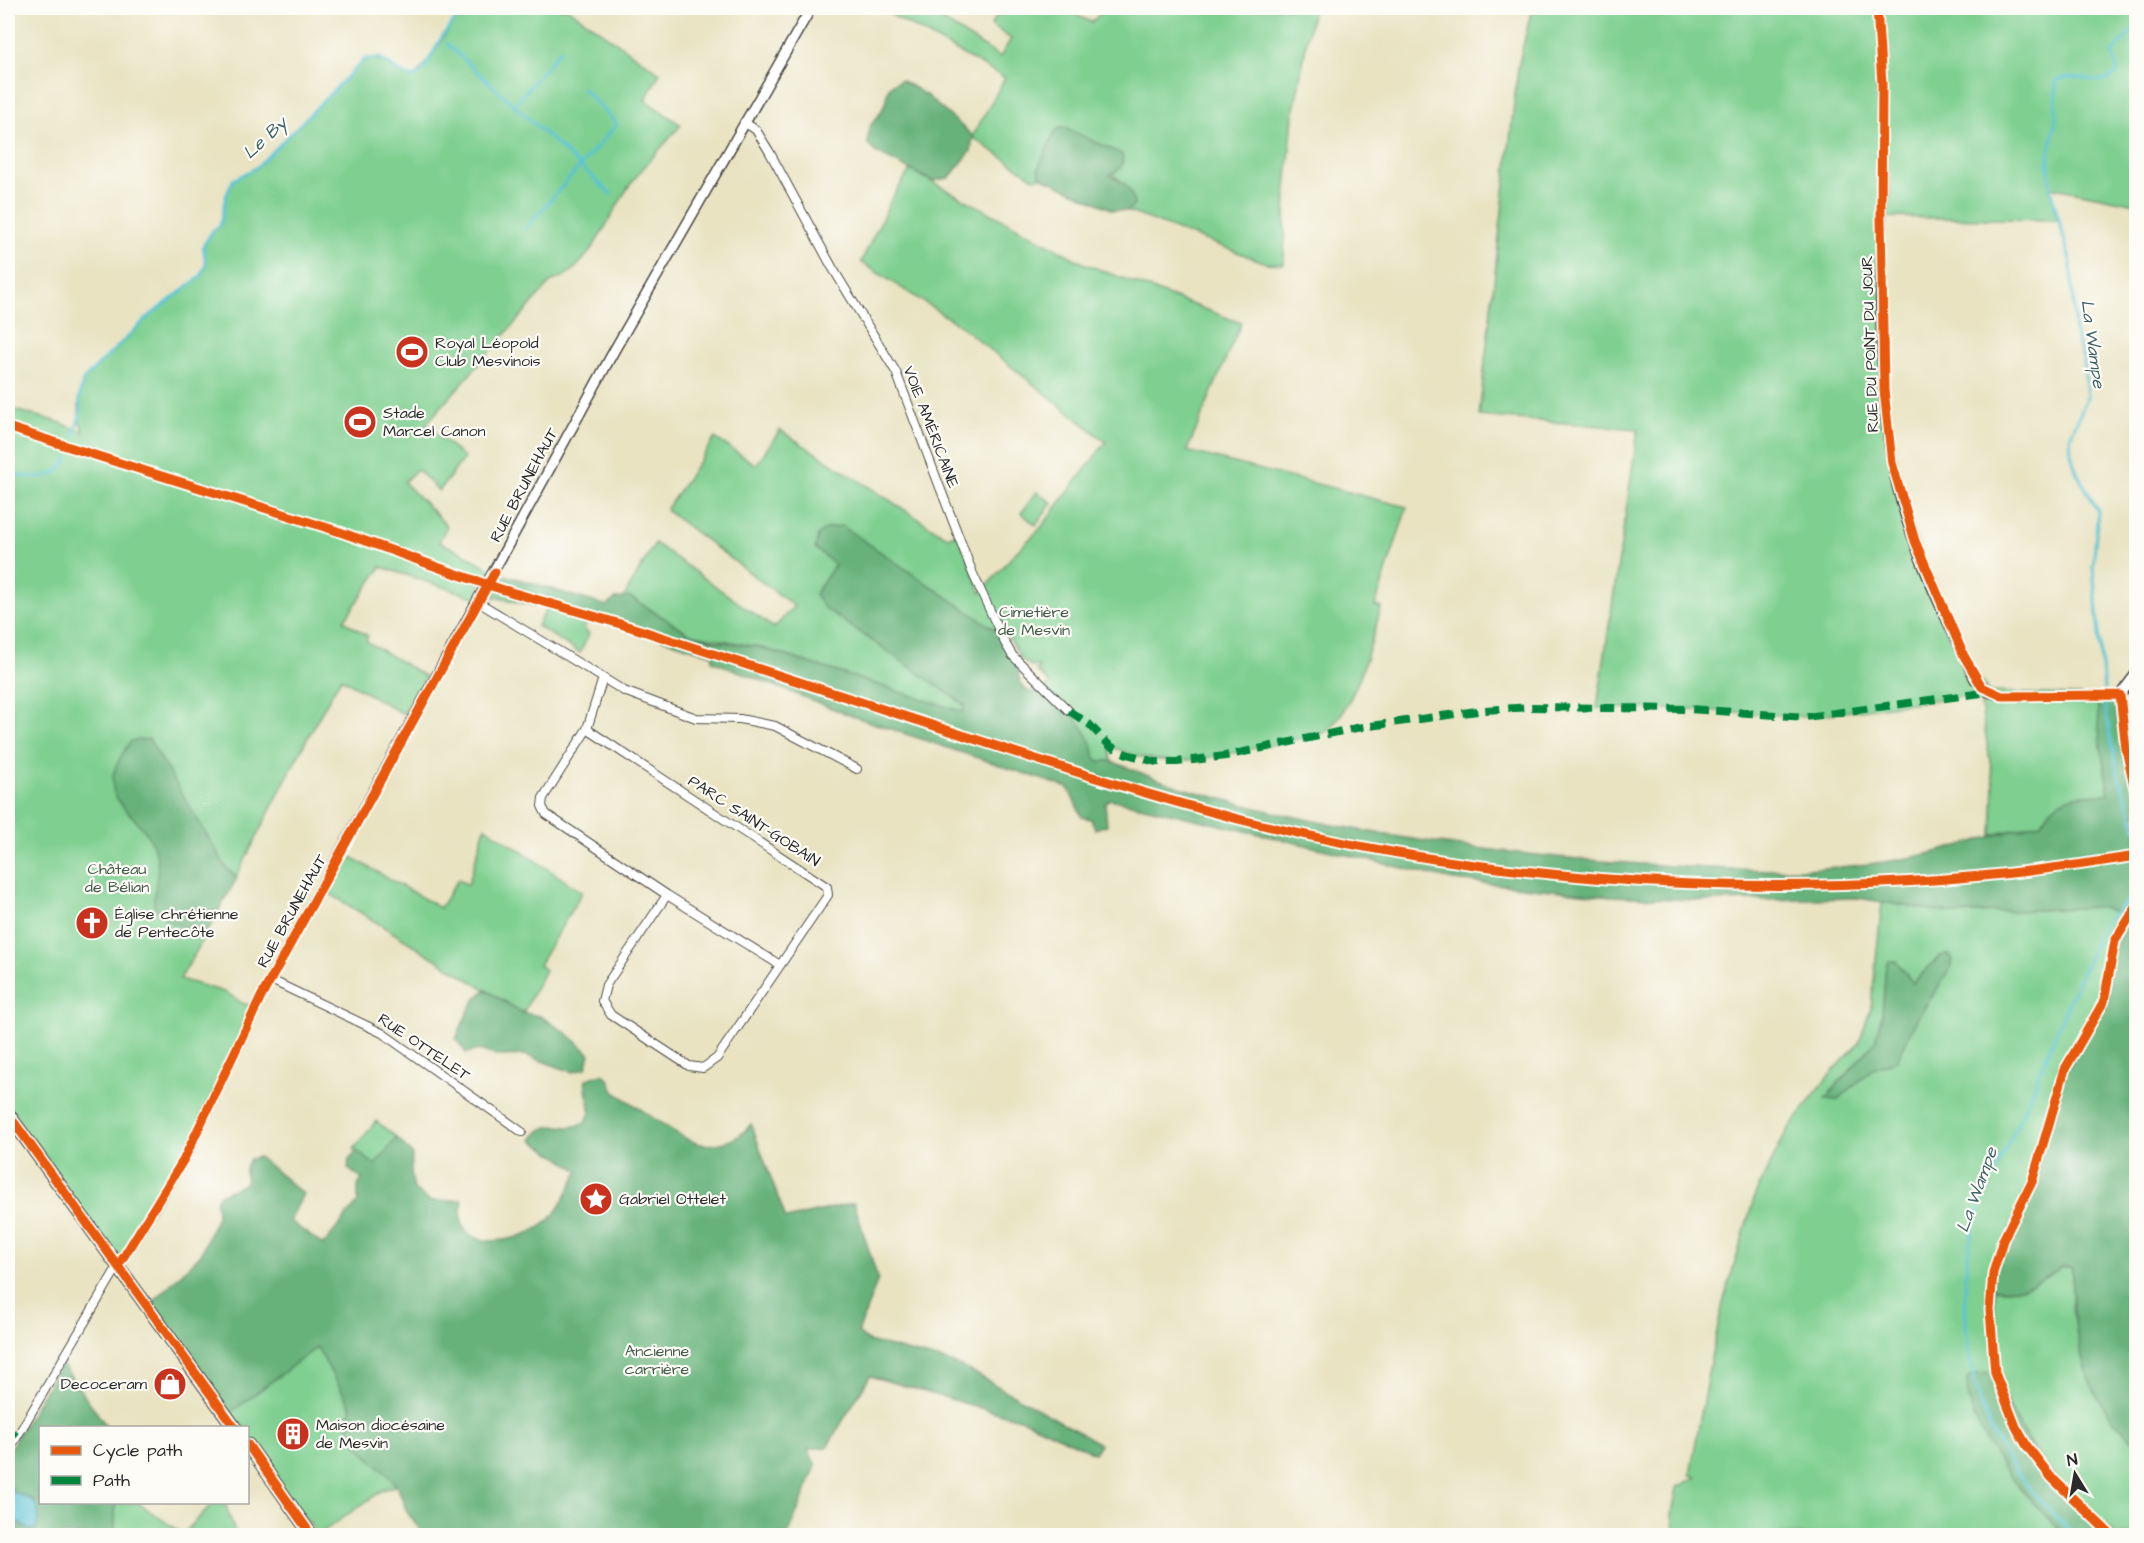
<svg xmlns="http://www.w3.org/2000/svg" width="2144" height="1543" viewBox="0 0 2144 1543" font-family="'Architects Daughter',sans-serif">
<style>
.green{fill:#7ecf90;stroke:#547d5e;stroke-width:1.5;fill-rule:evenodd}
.forest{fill:#66b27a;stroke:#486e52;stroke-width:1.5}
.water{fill:#59c3d5;stroke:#427780;stroke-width:1.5}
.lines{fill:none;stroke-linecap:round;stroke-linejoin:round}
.stream{stroke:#59c3d5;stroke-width:3}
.minor-casing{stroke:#484742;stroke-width:10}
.tertiary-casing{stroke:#484742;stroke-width:12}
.primary-casing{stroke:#484742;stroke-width:15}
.minor{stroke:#fff;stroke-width:8}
.tertiary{stroke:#fff;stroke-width:9}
.primary{stroke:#fff;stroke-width:12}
.quiet{stroke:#00873e;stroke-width:8;stroke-dasharray:15 8;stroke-linecap:butt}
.cycleway-casing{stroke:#fdfcf7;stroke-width:13}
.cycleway{stroke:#e8590c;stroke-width:9}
.labels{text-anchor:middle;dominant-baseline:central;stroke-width:4.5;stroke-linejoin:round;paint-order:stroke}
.poi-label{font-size:16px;fill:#2b2b2b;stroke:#fdfcf7;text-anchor:start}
.street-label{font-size:16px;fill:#2b2b2b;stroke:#fdfcf7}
.park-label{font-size:16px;fill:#445c49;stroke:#fdfcf7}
.water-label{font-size:18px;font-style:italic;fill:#3b6066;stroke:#fdfcf7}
</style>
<rect width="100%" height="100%" fill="#fdfcf7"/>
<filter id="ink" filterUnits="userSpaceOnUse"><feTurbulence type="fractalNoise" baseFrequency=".0167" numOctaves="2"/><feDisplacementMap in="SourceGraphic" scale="12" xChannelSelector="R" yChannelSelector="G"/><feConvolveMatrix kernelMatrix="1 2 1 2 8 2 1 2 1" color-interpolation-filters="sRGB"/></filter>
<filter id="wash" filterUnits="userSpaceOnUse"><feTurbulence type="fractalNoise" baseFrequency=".008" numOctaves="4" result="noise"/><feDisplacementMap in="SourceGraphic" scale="24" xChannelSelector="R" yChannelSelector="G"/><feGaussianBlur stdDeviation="1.35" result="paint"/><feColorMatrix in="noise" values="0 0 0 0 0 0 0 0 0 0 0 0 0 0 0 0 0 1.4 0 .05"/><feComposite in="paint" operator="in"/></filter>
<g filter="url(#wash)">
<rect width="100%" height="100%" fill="#e9e3c2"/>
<path class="green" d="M444,8H567L660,73L645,100L681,125C665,144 647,162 632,182C610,211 590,272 552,281L426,424L464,458L439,491L417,469L404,482L447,526L439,542L465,554L495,572L480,582V599L381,567L344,621L368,636L366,641L426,677L403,714L341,678C283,776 239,881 180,979L227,993L242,1003L256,1007L184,1159L118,1266L8,1114V408L58,422L84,432L79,419V398L83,380L147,318L201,276L206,265L203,246L213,230L220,225L226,196L233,180L257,167L365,59C381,58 386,62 399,71C403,74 406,77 411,77C423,76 446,30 456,19Z
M879,8H923L1000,57L1011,39L991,25L1001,8H1062L1091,22L1103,11V8H1313L1293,116L1286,189L1284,264L1266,263L1127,211L1134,205L1125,184L1055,131L1038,169L1041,177L1035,179L972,137L1005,78Z
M1532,8H2136V204L2050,187L2058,220L1881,217L1884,390L1906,514L1964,656L1989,692L2097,696L2100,740L2109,794C2079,795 2058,792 2041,823L1992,835L1994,785L1979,694L1806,717L1689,709L1597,708L1638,429L1479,416L1518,68Z
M910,170L1085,264L1241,323L1187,451L1407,507L1375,606L1381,608C1370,646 1356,708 1324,733C1300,739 1276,744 1251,749C1199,760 1161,770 1110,746L1111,761H1099L1094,757L1093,747L1045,688L1050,684L1036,670L1039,666H1031L1021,659L1001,623L995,621L1000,633L842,526L835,565L815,594L965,706L963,712L759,647L690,634L630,597L622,600L655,543L774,628L794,606L666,510L715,438L756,465L780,430L947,537L958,533L981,593L1015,553L1040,529L1106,442L958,324L861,262L892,198Z
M1037,492L1052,503L1036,525L1021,513Z
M550,603L590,615L584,629L589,634L580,653L537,626Z
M485,827L582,892L539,965L545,970L523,1013L327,892L346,854L440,908L458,879L468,885Z
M1882,902L1955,914L2097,907L2130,916L2108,985L2038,1164L1997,1257L1991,1338L2019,1488L2065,1535H1675L1672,1515L1677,1487L1697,1477L1690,1475L1710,1363L1723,1303L1755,1195L1787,1131L1827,1078L1859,1043L1871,1008ZM1940,956L1950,970L1918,1017L1897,1060L1870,1070L1838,1100L1831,1091L1875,1042L1882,1015L1886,966L1889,961H1896L1913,983Z
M376,1121L397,1138L375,1165L354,1149Z
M2063,1266L2072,1268V1311L2110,1416L2136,1443V1535H2116C2069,1493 2021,1446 2001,1385C1991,1355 1994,1320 1995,1289C2018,1294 2045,1279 2063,1266Z
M317,1347L352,1409L346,1420C363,1445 376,1463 397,1485L383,1490L318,1535L248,1445V1428L235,1427L226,1416Z
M115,1503H138L183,1534L213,1503H225L236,1535H115Z"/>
<path class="forest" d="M901,80L926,95L973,136L971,151L949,178L932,181L875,152L868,144C868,118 873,127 882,110C891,95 880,89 901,80Z
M1063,127L1122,154C1125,166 1120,169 1110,175C1124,183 1133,188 1134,205L1127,211L1113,210L1041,177L1038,169L1055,131Z
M842,526L1000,633L1017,664L1020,683L1026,690L1032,692L1045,688C1066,708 1091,728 1095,758L1099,761H1111C1137,771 1162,782 1187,789C1330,832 1480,852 1628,863C1719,870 1812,875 1903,859C1950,851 1995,834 2041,823C2058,792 2078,795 2109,794L2100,740L2097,696L2120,695L2130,768L2136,771V1443C2128,1434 2117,1426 2110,1416C2078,1375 2072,1319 2072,1268L2063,1266C2041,1282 2020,1294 1992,1288L1997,1257L2024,1200L2060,1083L2096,1019L2113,954L2130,916L2097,907L1955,914L1858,898L1709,901L1611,896L1453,880L1110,799L1105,803L1107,825L1095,829L1091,819L1082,817L1068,788L849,715L712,661L713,655L541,600L536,606L492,597L505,575L607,606L615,599L630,597L690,634L716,641L759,647L963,712L965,705L823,607L815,594L835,565L815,548L818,535L827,528Z
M149,739L226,867L237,878L205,934C193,924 179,929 167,920C162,917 158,910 154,905C153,890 160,873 157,858C147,806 81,808 131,741Z
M1947,954L1952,959L1950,970L1918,1017L1897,1060L1871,1070L1838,1100L1825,1099L1875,1042L1882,1015L1886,966L1889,961H1896L1913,983L1940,956Z
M486,990L523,1013L540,1016L568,1034L590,1054L586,1068L572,1072L525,1055L498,1056L479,1050L466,1053L456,1039C462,1025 472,997 486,990Z
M604,1074L610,1081L614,1092C640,1107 663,1127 689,1140C709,1151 740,1141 751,1124L786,1219L854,1203L878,1279L858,1333L868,1341L949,1362L969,1370L1100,1444L1094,1453L1026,1421L870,1376L827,1447L808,1449L816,1466L788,1535H424C419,1528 413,1521 408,1513C403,1505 402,1495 397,1487C384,1463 334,1442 352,1409L317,1347L226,1416L148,1307L201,1254L217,1216L216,1201L219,1195L246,1183L245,1168L250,1159L259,1157L303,1194L290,1221L323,1245L358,1202V1186L362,1179L348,1169L349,1159L357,1151L375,1165L397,1138L412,1154L411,1173L414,1189L430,1201L463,1200C447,1258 526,1244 550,1219C562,1206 570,1186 579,1171L532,1140C548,1115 566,1134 583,1123C599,1112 582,1093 586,1079Z
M61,1363L107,1427L40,1428V1502L115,1503V1535H26L8,1525V1515L29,1530L34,1500L13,1492L9,1486L8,1490V1452Z
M1995,1373L2001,1393L2041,1465L2112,1535H2065C2028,1499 1965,1434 1967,1378L1975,1374Z"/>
<path class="water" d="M10,1485L13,1492C35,1501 43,1503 36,1529L29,1530L8,1515Z"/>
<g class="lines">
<path class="stream" d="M2136,27L2112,53L2118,72C2102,92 2075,68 2056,82V119L2048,161L2050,187L2071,264L2075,332L2084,362L2087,398L2070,437L2071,453L2077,473L2098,511L2093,568L2106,712L2117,771L2136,829
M447,44L611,194
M514,106L560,50
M525,229L617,124L582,88
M74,436L81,410L79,398L83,380L147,318L201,276L206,265L203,246L213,230L220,226L226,196L233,180L257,167L365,59L380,58L406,76L413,77L422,72L443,35L456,19L460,8
M8,474C31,477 56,483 68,458
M2076,1536C2048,1510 2021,1483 2002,1450C1968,1394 1958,1307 1970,1243C1979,1198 2007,1150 2025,1108C2048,1054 2069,998 2095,945C2098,938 2102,928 2107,921C2117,908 2130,904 2136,888"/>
</g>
</g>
<g filter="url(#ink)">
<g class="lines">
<g class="minor-casing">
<path id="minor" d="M744,122L756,130L769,151L832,267L896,372L973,574L1005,643L1012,655L1069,711
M478,602L603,678L587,729L543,798L542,806L546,814L667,895L780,965
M603,678L624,691L696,718L740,719L775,726L857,769
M2120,695L2126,749L2136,794
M587,729L827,887L828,895L717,1058L703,1068L689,1066L611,1015L602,1001L606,985L667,895
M271,980L382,1033L522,1132
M8,1452L118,1266
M2112,1536L2051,1477L2027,1446L2016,1427L1995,1373L1990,1310L1993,1273L2003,1240L2032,1182L2065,1069L2104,1001L2115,941L2136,907"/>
</g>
<g class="tertiary-casing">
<path id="tertiary" d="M1877,8C1886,107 1880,208 1881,308C1882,360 1883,412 1892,462C1906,537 1942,611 1975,679L1989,692L2002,696L2120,695L2136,674
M118,1266L184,1159L261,997L615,349L811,8"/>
</g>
<g class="primary-casing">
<path id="primary" d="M8,1114L235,1428
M248,1445L312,1536"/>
</g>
<use href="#minor" class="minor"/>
<use href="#tertiary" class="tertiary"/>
<use href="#primary" class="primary"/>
<path class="quiet" d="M1069,711L1089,724L1110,746L1127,754L1156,762H1177L1225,756L1356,728L1484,710L1529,707L1689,709L1806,717L1989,692
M8,1432L17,1436"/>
<g class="cycleway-casing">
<path id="cycleway" d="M1877,8L1882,84L1881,217L1884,390L1892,463L1915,541L1964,656L1982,687L2002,696L2120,695
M8,427C116,463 225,495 334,530C390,549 445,571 501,589C550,604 600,617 649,633C750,666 852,699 953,732C1048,763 1142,794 1238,819C1530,893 1840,905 2136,856
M2120,695L2126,749L2136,794
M8,1114L235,1428
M118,1266L184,1159L261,997L495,572
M248,1445L312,1536
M2112,1536L2051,1477L2027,1446L2016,1427L1995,1373L1990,1310L1993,1273L2003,1240L2032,1182L2065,1069L2104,1001L2115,941L2136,907"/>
</g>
<use href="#cycleway" class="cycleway"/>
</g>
</g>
<defs>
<g id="stadium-disc" transform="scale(1.725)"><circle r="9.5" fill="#c8321e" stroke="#fdfcf7"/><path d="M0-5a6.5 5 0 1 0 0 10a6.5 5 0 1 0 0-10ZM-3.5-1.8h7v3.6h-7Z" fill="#fff"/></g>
<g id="church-disc" transform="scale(1.725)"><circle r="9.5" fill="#c8321e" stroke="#fdfcf7"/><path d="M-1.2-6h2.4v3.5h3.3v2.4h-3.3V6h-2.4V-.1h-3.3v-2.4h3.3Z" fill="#fff"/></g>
<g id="sight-disc" transform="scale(1.725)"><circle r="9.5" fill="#c8321e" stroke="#fdfcf7"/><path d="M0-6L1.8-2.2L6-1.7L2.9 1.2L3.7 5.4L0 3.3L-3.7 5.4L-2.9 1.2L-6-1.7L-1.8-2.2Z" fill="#fff"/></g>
<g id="shop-disc" transform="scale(1.725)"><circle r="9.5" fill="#c8321e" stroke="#fdfcf7"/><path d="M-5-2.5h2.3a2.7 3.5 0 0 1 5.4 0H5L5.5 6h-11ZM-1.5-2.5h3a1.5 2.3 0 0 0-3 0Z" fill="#fff"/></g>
<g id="building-disc" transform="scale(1.725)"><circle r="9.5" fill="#c8321e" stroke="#fdfcf7"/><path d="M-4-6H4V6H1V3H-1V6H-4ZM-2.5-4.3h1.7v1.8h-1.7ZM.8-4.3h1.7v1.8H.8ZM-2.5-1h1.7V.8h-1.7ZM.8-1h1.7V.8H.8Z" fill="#fff"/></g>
</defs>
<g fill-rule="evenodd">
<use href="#stadium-disc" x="412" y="352"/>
<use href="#stadium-disc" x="360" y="422"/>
<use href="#church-disc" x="92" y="923"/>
<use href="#sight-disc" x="596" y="1199"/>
<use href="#shop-disc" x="170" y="1384"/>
<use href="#building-disc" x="293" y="1434"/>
</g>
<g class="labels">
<g class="poi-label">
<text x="435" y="343">Royal Léopold<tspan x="435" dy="18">Club Mesvinois</tspan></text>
<text x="383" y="413">Stade<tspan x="383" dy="18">Marcel Canon</tspan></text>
<text x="115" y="914">Église chrétienne<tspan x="115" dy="18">de Pentecôte</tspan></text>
<text x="619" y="1199">Gabriel Ottelet</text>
<text x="147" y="1384" text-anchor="end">Decoceram</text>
<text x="316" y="1425">Maison diocésaine<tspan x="316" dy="18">de Mesvin</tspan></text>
</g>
<g class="street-label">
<text transform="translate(1870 344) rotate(-92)">RUE DU POINT DU JOUR</text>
<text transform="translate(931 427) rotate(69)">VOIE AMÉRICAINE</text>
<text transform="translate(524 485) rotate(-62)">RUE BRUNEHAUT</text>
<text transform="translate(754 821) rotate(33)">PARC SAINT-GOBAIN</text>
<text transform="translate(292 911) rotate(-61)">RUE BRUNEHAUT</text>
<text transform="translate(424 1047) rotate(34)">RUE OTTELET</text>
</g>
<g class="park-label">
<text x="1034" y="612">Cimetière<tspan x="1034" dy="18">de Mesvin</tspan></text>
<text x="117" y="869">Château<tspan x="117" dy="18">de Bélian</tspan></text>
<text x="657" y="1351">Ancienne<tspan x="657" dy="18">carrière</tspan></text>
</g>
<g class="water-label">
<text transform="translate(265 138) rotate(-43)">Le By</text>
<text transform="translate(2093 344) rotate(82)">La Wampe</text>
<text transform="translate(1977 1190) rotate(-70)">La Wampe</text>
</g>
</g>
<rect width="2144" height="1543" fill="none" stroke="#fdfcf7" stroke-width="30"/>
<rect x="39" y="1426" width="210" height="78" fill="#fdfcf7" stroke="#a9a8a5" stroke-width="1.5"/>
<rect x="51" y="1446" width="30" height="9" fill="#e8590c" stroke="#a9a8a5" stroke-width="1.5"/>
<text x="93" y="1456" font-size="18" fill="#2b2b2b">Cycle path</text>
<rect x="51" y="1476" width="30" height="9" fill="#00873e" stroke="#a9a8a5" stroke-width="1.5"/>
<text x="93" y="1486" font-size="18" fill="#2b2b2b">Path</text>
<g transform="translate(2075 1474) rotate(349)" stroke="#fdfcf7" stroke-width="4.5" paint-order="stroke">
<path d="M0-4.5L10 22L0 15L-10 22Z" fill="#2b2b2b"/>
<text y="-9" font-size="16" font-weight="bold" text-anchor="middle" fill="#2b2b2b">N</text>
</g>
</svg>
